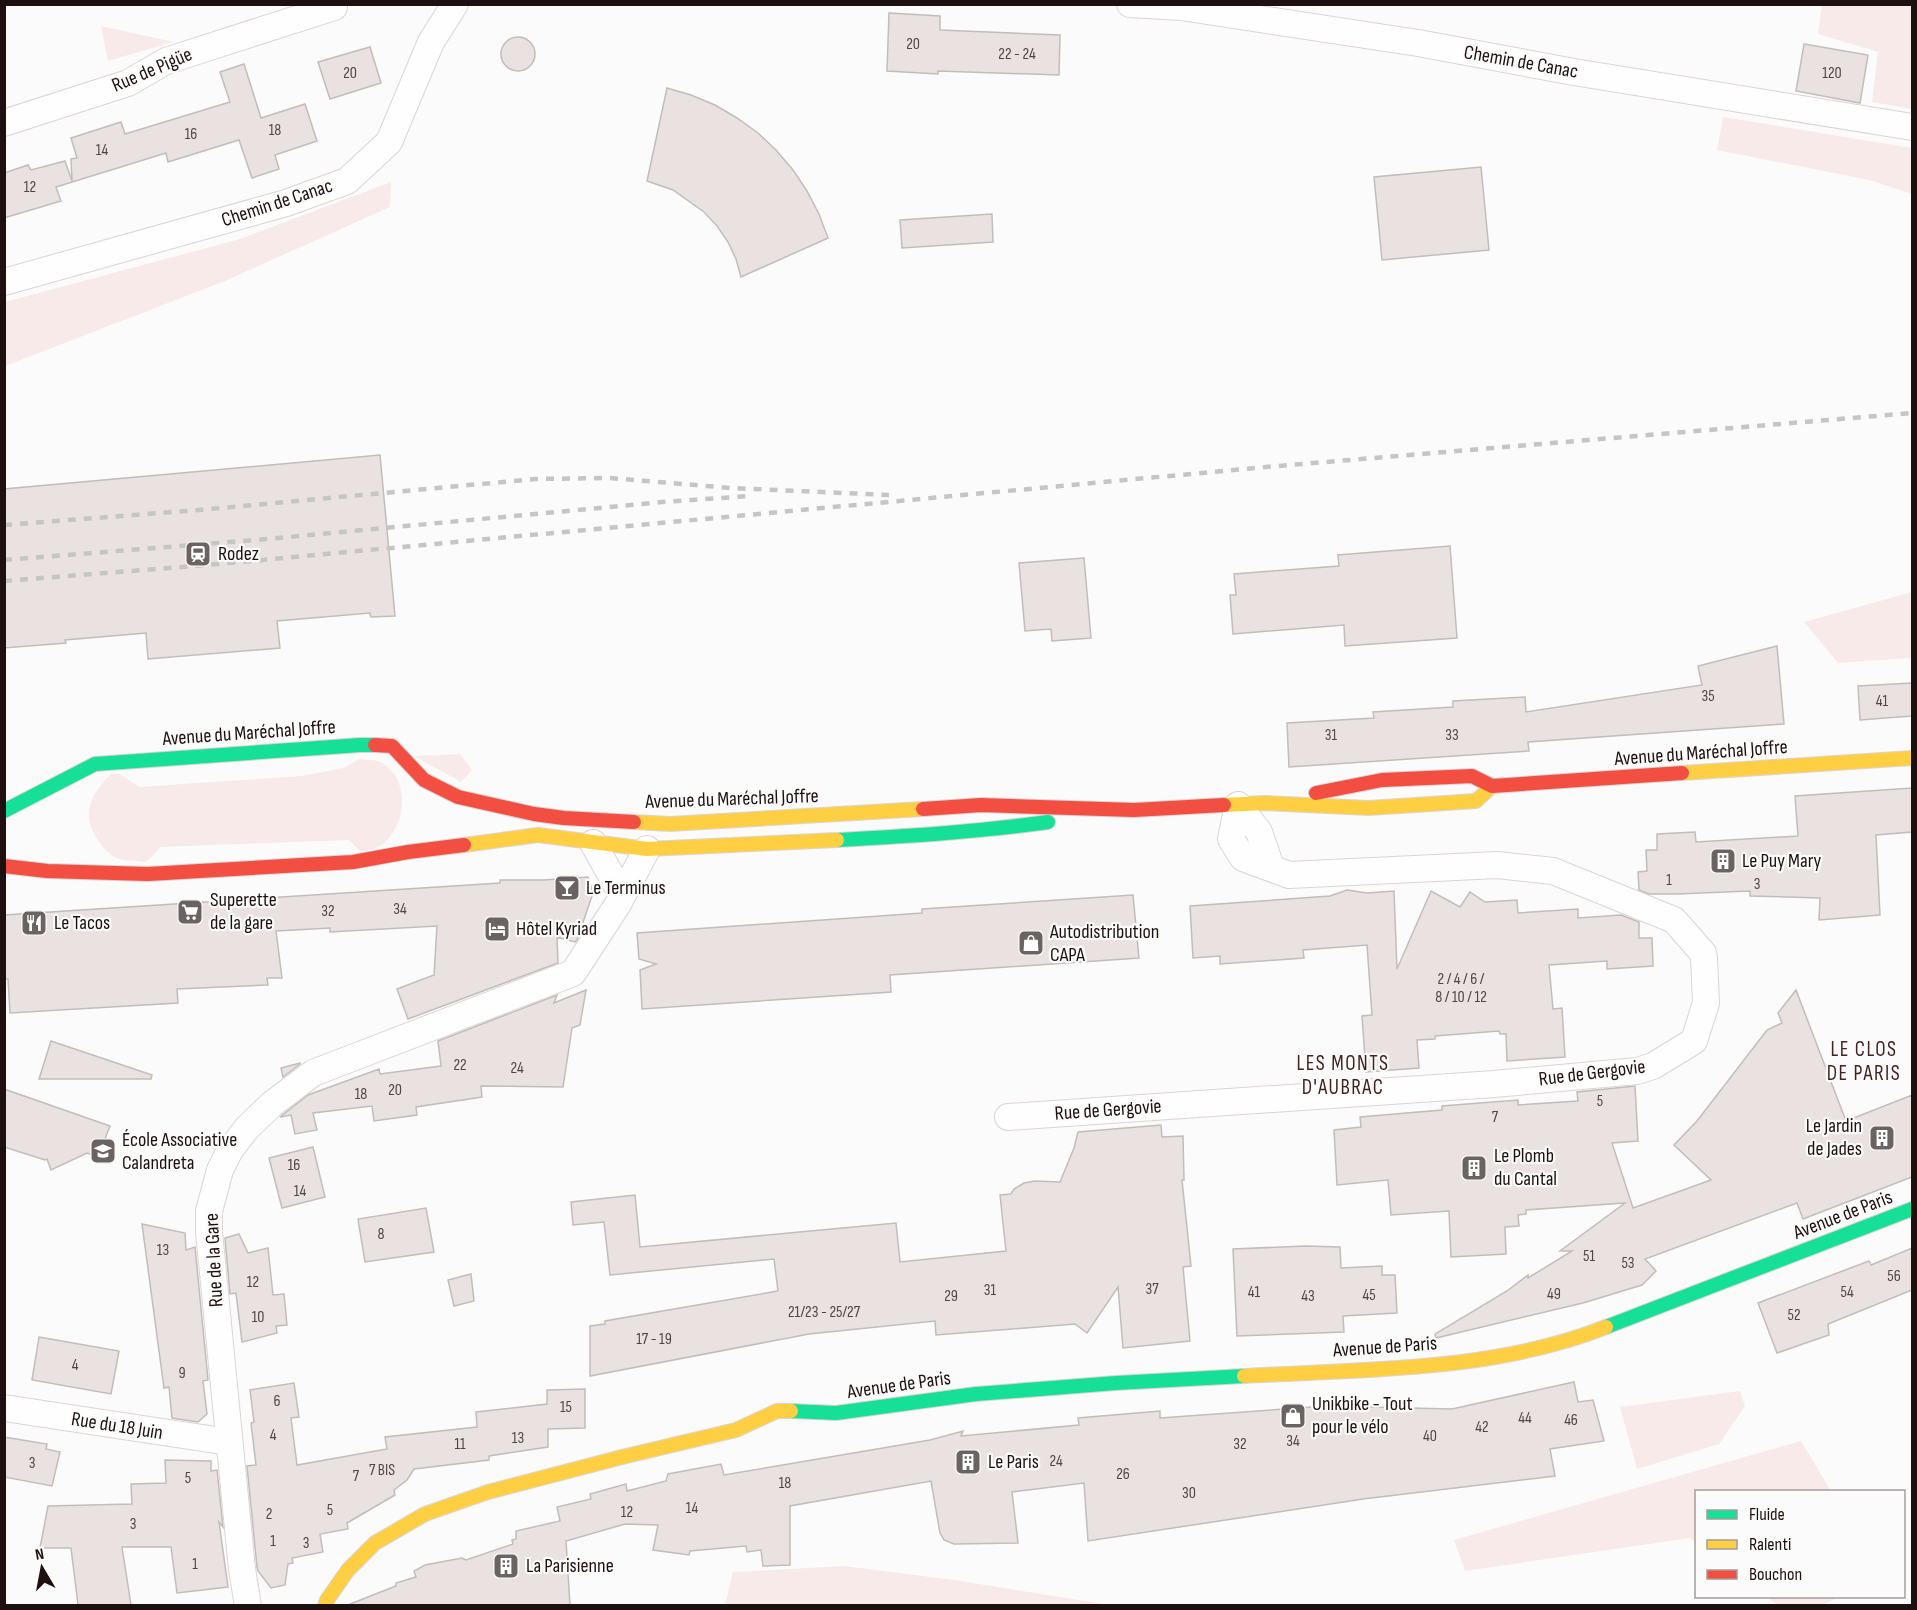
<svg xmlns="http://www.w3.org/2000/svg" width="1917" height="1610" viewBox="0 0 1917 1610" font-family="'Sofia Sans Condensed',sans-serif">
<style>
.green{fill:#f8eae9}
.building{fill:#e9e2e1;stroke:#c3bcbc;stroke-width:1.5}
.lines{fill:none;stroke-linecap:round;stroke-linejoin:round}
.street-casing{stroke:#dcd4d3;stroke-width:28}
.fast-casing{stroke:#dcd4d3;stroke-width:16}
.slow-casing{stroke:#dcd4d3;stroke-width:16}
.jam-casing{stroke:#dcd4d3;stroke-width:16}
.street{stroke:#fefefe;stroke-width:26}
.fast{stroke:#16e098;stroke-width:14}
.slow{stroke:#ffcf43;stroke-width:14}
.jam{stroke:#f24e42;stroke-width:14}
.rail{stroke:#c6c5c5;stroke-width:4.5;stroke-dasharray:8 8;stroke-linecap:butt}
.labels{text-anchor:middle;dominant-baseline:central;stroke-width:4.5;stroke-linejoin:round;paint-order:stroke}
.number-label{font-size:16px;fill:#514444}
.street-label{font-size:20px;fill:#1e100f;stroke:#fbfbfb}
.poi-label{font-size:20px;fill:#1e100f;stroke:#fbfbfb;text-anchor:start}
.neighbourhood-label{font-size:21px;letter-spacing:1.5px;fill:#40221f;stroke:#fbfbfb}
</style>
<rect width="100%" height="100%" fill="#fbfbfb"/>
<path class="green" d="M1822,5H1912V109L1872,102L1878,52L1818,34Z
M101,26L173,42L108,61Z
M1723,117L1912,148V194L1869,180L1717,150Z
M391,182L390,207L225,281L5,366V302L240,239Z
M1912,592V658L1838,663L1804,622Z
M460,754L472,770L461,782L414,756Z
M359,759C366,760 376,759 382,763C411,780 406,825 383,844C377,849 368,850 361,852L349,840L161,847L146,862C136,861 122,861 114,857C107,853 102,846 98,840C80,814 91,794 111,774H120L139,787L301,776L344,768Z
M1740,1391L1745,1406L1719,1444L1637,1469L1620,1407Z
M1801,1441L1831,1491L1696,1492V1543L1690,1538L1465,1571L1454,1540Z
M844,1566L954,1580L1110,1605H725L733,1572Z
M1766,1597H1838L1821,1606L1778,1605Z"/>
<path class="building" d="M889,13L940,16V30L1060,35L1059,75L938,71V74L887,71Z
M501 54a17 17 0 1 1 34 0a17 17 0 1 1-34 0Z
M1804,44L1868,55L1860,103L1796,91Z
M370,47L381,83L330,99L318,62Z
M244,64L261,118L305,104L317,141L275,155L279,169L252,178L239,140L168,162L166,153L56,187L61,201L4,218V173L28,165L31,170L65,161L72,181L71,159L77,158L71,138L121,122L125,134L230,102L220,72Z
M667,88L691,95L715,105L737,118L758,133L776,150L793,170L807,191L819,214L828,238L741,277L736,259L728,242L717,226L704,212L673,190L647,181Z
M1481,167L1489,250L1382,260L1374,177Z
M992,214L993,242L902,248L900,220Z
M380,455L395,616L371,617L370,613L277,621L280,648L148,659L146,633L65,640L66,643L4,648V489Z
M1450,546L1457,638L1345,646L1344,625L1233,634L1230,595H1236L1234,574L1339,566L1338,555Z
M1084,558L1091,638L1052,641L1051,629L1025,631L1019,563Z
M1777,646L1784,724L1528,742L1529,751L1289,767L1287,723L1374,718L1373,712L1453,707V701L1525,697L1526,712L1702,685L1698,666Z
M1912,683V716L1860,720L1858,686Z
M1912,788V832L1876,835L1880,915L1819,920L1820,898L1750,896V891L1677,894H1649L1639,890L1638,872L1647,871L1646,850H1657V834L1695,832L1696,842L1798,836L1795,796Z
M588,877L593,893L577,940L575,942L557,937L558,963L408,1019L397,989L434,975L437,926L330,932V928L276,931L282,978H267L268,985L177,989L178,1003L10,1013L8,979H4V915L500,883V880H543Z
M1347,890L1367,893L1394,891L1397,969L1431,891L1460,907L1470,892L1485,902L1517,900L1518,913L1578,909V918L1621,915L1639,922V938H1652L1653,966L1607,969V961L1549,965L1553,1009L1562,1008L1565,1057L1507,1061L1506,1034H1500L1499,1031L1435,1036V1039L1417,1040L1419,1068L1366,1072L1362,1016L1372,1015L1367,945L1303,950L1304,958L1220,964V956L1193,958L1190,906L1330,896Z
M1133,895L1139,958L890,975L891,992L642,1009L640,970L656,964L639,959L637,933L922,913V909Z
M586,990L580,1025L572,1028L563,1087L481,1086L482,1097L416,1107L417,1115L374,1121L372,1106L313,1113L317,1130L295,1134L291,1115L280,1117L308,1095L379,1069L380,1074L441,1066L438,1041L557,995L554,1003Z
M1796,990L1846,1121L1912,1095V1177L1803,1219L1797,1203L1645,1259L1656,1271L1642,1285L1583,1303L1436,1338L1435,1334L1507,1291L1528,1275V1278L1572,1251H1560L1625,1203L1526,1210V1214L1518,1215L1519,1226L1505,1227L1506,1254L1451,1257L1449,1211L1391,1215L1388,1180L1337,1185L1334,1130L1361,1127L1360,1117L1442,1110V1106L1518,1100V1105L1578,1101L1577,1092L1635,1086L1638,1141L1612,1143L1633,1208L1711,1180L1674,1145L1697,1121L1767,1030L1782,1023L1778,1013Z
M51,1041L152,1075L151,1079H39Z
M300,1063V1064L283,1077L281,1068Z
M4,1089L110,1126L98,1157L87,1153L51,1170L47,1159L45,1160L4,1147Z
M1161,1125L1162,1137L1183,1136L1184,1180H1182L1191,1266L1183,1267L1190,1341L1123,1348L1118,1287L1087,1333L1075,1324L936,1335L935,1321L809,1334L590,1376V1326L605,1324V1321L778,1291L774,1259L610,1275L604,1222L573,1225L571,1202L635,1195L640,1247L896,1223L900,1262L1006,1251L1000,1195L1011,1194L1014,1189L1024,1183L1035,1181L1060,1182L1074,1148L1078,1132Z
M313,1147L325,1197L282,1208L269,1158Z
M426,1208L434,1252L365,1262L358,1219Z
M142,1224L185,1233L186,1250L195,1247L208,1380L203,1381L207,1414L198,1422L172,1418L169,1387L164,1388Z
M239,1234L248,1253L268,1248L273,1295L284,1294L287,1325L276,1326L277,1333L242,1342L236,1293L230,1294L225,1238Z
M1305,1246L1340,1247L1341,1268L1382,1266V1275H1395L1397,1313L1343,1316L1344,1332L1237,1336L1233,1249Z
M1912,1248V1290L1828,1324L1829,1335L1777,1353L1758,1303L1869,1261L1871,1265Z
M471,1274L474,1301L454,1306L448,1280Z
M39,1337L119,1351L111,1394L32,1380Z
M1574,1382L1578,1402L1593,1400L1604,1441L1550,1449L1555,1476L1363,1499L1088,1541L1084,1483L1012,1492L1018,1543L954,1544L944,1540L940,1533L931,1481L790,1506V1565L763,1566L761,1550L747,1552L746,1546L690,1551L689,1555L653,1550L658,1525L625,1524L566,1541L570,1605H350V1604L396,1586V1583L416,1577L414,1571L425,1565L462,1558L466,1560L513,1544L512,1540L516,1539V1531L560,1521L557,1507L591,1499L590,1494L626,1484L627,1491L666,1481L668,1474L721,1464L724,1475L930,1440L963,1431L961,1436L1079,1425L1078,1418L1160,1411V1418L1326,1406L1452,1409Z
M294,1383L299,1417L291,1418L297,1465L387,1449L385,1437L477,1427L476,1412L547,1404V1390L585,1389V1428L548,1429V1447L489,1456V1460L414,1469L407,1480L394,1490L395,1495L347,1523L348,1529L320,1534L323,1552L292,1558L293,1563L288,1564L285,1585L271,1588L258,1571L257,1567L247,1466L256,1465L251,1423L254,1422L250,1390Z
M4,1437L47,1444L46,1449L60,1452L52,1486L4,1477Z
M165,1460L211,1461V1471L217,1470L223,1527L219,1522L228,1587L177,1593L171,1547H122L131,1605H78L71,1548H40L48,1506L132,1504L131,1484L166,1483Z"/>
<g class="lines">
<g class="street-casing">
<path id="street" d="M1130,4L1181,7L1418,43L1574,72L1912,127
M4,123L128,83L166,61L334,7
M4,282L286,203L347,181L389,142L431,42L455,4
M1238,805L1259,832L1271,867
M593,843L622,895
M1008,1117L1494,1084L1637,1071L1653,1066L1694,1041L1706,1003L1704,958L1703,953L1674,920L1553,871L1497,865L1289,875L1243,858L1231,839L1238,805
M4,1408L229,1442
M248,1606L242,1569L209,1232V1211L220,1170L230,1150L247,1128L272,1104L313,1073L573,973L618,904L647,849"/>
</g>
<g class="fast-casing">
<path id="fast" d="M4,811L95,764L360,745H375
M837,840C907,836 978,832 1048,822
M1606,1327L1912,1209
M791,1411L836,1413L976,1394L1116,1383L1244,1376"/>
</g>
<g class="slow-casing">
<path id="slow" d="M1682,773L1912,758
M1224,805L1265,803L1369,808L1476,801L1492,786
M634,822L670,824L923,809
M464,845L538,835L647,849L837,840
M1244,1376C1365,1369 1492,1372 1606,1327
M325,1606L327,1600L348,1570L375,1543L425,1514L488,1492L626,1456L736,1430L777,1411H791"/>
</g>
<g class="jam-casing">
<path id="jam" d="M375,745L392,746L424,780L458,797L534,814L564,818L634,822
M1316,793L1382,780L1472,776L1492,786L1682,773
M923,809L981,805L1134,810L1224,805
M4,866L47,871L148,874L353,862L408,852L464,845"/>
</g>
<use href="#street" class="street"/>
<use href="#fast" class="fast"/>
<use href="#slow" class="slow"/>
<use href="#jam" class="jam"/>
<path class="rail" d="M4,525L199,510L535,479L610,478L731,488L889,495
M4,560L268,539L662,502L750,496
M4,581L207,565L1266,467L1912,413"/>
</g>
<defs>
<g id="station-square" transform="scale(1.35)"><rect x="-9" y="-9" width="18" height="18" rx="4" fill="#6b6262" stroke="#fbfbfb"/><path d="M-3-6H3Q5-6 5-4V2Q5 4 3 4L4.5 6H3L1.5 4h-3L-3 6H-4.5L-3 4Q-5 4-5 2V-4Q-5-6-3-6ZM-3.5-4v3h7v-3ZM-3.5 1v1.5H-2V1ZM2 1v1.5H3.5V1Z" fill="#fff"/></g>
<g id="building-square" transform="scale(1.35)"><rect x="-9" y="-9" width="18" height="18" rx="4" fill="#6b6262" stroke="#fbfbfb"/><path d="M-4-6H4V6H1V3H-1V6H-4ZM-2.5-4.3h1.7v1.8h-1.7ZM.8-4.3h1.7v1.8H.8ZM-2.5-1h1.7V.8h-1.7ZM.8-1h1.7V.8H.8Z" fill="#fff"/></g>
<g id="bar-square" transform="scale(1.35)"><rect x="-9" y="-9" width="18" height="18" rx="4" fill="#6b6262" stroke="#fbfbfb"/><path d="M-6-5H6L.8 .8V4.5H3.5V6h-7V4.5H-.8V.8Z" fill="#fff"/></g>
<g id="supermarket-square" transform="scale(1.35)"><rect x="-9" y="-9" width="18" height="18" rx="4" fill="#6b6262" stroke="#fbfbfb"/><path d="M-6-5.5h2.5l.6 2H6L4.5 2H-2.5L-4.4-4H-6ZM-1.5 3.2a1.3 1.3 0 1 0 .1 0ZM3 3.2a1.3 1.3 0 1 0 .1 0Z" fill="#fff"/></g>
<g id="restaurant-square" transform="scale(1.35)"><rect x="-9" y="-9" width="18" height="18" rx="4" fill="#6b6262" stroke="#fbfbfb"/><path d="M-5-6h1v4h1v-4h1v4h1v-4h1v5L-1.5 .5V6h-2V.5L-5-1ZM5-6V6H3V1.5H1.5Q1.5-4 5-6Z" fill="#fff"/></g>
<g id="hotel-square" transform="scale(1.35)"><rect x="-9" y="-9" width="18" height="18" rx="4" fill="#6b6262" stroke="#fbfbfb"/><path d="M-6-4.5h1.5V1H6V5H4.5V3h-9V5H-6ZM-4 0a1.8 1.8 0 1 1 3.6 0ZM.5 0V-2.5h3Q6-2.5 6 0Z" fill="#fff"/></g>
<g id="shop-square" transform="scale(1.35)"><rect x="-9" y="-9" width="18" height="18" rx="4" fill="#6b6262" stroke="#fbfbfb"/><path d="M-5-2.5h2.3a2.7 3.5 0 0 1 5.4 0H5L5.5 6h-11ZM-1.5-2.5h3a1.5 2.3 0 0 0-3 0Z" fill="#fff"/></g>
<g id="school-square" transform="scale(1.35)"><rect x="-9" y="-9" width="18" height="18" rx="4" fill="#6b6262" stroke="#fbfbfb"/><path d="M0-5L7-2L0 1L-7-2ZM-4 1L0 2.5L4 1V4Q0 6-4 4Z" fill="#fff"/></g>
</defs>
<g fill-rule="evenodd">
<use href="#station-square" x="198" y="554"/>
<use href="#building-square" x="1723" y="861"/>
<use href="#bar-square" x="567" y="888"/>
<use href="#supermarket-square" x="190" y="912"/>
<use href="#restaurant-square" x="34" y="923"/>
<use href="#hotel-square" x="497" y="929"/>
<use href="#shop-square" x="1031" y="943"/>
<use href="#building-square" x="1882" y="1138"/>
<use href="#school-square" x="103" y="1151"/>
<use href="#building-square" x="1474" y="1168"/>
<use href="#shop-square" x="1293" y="1416"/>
<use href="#building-square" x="968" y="1462"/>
<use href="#building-square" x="506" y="1566"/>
</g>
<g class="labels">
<g class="number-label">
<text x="913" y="44">20</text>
<text x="1017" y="54">22 - 24</text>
<text x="350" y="73">20</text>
<text x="1832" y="73">120</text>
<text x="275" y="130">18</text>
<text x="191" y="134">16</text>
<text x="102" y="150">14</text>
<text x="30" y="187">12</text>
<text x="1708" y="696">35</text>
<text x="1882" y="701">41</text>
<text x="1331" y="735">31</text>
<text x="1452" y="735">33</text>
<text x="1669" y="880">1</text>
<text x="1757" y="884">3</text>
<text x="400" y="909">34</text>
<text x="328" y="911">32</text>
<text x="1461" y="979">2 / 4 / 6 /<tspan x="1461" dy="18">8 / 10 / 12</tspan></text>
<text x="460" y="1065">22</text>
<text x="517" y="1068">24</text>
<text x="395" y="1090">20</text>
<text x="361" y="1094">18</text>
<text x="1600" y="1101">5</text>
<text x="1495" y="1117">7</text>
<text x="294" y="1165">16</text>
<text x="300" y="1191">14</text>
<text x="381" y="1234">8</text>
<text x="163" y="1250">13</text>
<text x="1589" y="1256">51</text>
<text x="1628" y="1263">53</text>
<text x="1894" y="1276">56</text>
<text x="253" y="1282">12</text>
<text x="1152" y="1289">37</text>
<text x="990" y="1290">31</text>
<text x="1254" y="1292">41</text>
<text x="1847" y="1292">54</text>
<text x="1554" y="1294">49</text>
<text x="1369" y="1295">45</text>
<text x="951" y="1296">29</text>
<text x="1308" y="1296">43</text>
<text x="824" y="1312">21/23 - 25/27</text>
<text x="1794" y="1315">52</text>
<text x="258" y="1317">10</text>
<text x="654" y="1339">17 - 19</text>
<text x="75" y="1365">4</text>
<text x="182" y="1373">9</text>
<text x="277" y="1401">6</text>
<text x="566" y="1407">15</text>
<text x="1525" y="1418">44</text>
<text x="1571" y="1420">46</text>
<text x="1482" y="1427">42</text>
<text x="273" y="1435">4</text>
<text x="1430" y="1436">40</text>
<text x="518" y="1438">13</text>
<text x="1293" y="1441">34</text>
<text x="460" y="1444">11</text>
<text x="1240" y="1444">32</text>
<text x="1056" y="1461">24</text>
<text x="32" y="1463">3</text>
<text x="382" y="1470">7 BIS</text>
<text x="1123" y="1474">26</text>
<text x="356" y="1476">7</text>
<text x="188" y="1478">5</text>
<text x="785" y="1483">18</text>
<text x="1189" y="1493">30</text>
<text x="692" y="1508">14</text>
<text x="330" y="1510">5</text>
<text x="627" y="1512">12</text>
<text x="269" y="1514">2</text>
<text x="133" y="1524">3</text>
<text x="273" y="1541">1</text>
<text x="306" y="1543">3</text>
<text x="195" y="1564">1</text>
</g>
<g class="street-label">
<text transform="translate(1521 62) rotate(10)">Chemin de Canac</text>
<text transform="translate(152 70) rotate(-23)">Rue de Pigüe</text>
<text transform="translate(277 203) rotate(-18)">Chemin de Canac</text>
<text transform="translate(249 733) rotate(-4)">Avenue du Maréchal Joffre</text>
<text transform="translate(1701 753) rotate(-4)">Avenue du Maréchal Joffre</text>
<text transform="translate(732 799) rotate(-2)">Avenue du Maréchal Joffre</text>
<text transform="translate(1592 1073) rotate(-7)">Rue de Gergovie</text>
<text transform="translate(1108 1110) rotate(-4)">Rue de Gergovie</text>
<text transform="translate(1843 1215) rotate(-21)">Avenue de Paris</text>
<text transform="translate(214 1260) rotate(-93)">Rue de la Gare</text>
<text transform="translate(1385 1347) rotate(-4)">Avenue de Paris</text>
<text transform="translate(899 1385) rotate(-8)">Avenue de Paris</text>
<text transform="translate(117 1426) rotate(9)">Rue du 18 Juin</text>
</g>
<g class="poi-label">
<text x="218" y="554">Rodez</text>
<text x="1742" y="861">Le Puy Mary</text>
<text x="586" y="888">Le Terminus</text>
<text x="210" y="900">Superette<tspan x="210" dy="23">de la gare</tspan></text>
<text x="54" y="923">Le Tacos</text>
<text x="516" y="929">Hôtel Kyriad</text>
<text x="1050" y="932">Autodistribution<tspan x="1050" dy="23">CAPA</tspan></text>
<text x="1862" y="1126" text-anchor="end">Le Jardin<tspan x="1862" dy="23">de Jades</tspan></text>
<text x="122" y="1140">École Associative<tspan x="122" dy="23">Calandreta</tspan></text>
<text x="1494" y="1156">Le Plomb<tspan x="1494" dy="23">du Cantal</tspan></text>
<text x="1312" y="1404">Unikbike - Tout<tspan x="1312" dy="23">pour le vélo</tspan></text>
<text x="988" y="1462">Le Paris</text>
<text x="526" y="1566">La Parisienne</text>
</g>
<g class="neighbourhood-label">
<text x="1864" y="1049">LE CLOS<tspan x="1864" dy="24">DE PARIS</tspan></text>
<text x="1343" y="1063">LES MONTS<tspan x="1343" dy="24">D'AUBRAC</tspan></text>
</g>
</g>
<rect width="1917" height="1610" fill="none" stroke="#1e100f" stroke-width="12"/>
<rect x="1695" y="1490" width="210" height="108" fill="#fbfbfb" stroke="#a39d9d" stroke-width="1.5"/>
<rect x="1707" y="1510" width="30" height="9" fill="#16e098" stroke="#a39d9d" stroke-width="1.5"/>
<text x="1749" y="1520" font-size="18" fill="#1e100f">Fluide</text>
<rect x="1707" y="1540" width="30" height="9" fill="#ffcf43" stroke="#a39d9d" stroke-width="1.5"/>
<text x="1749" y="1550" font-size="18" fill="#1e100f">Ralenti</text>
<rect x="1707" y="1570" width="30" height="9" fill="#f24e42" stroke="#a39d9d" stroke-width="1.5"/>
<text x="1749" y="1580" font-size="18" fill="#1e100f">Bouchon</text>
<g transform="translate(42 1568) rotate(350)" stroke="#fbfbfb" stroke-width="4.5" paint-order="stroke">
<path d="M0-4.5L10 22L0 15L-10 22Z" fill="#1e100f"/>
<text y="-9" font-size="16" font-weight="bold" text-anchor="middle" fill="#1e100f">N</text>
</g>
</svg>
